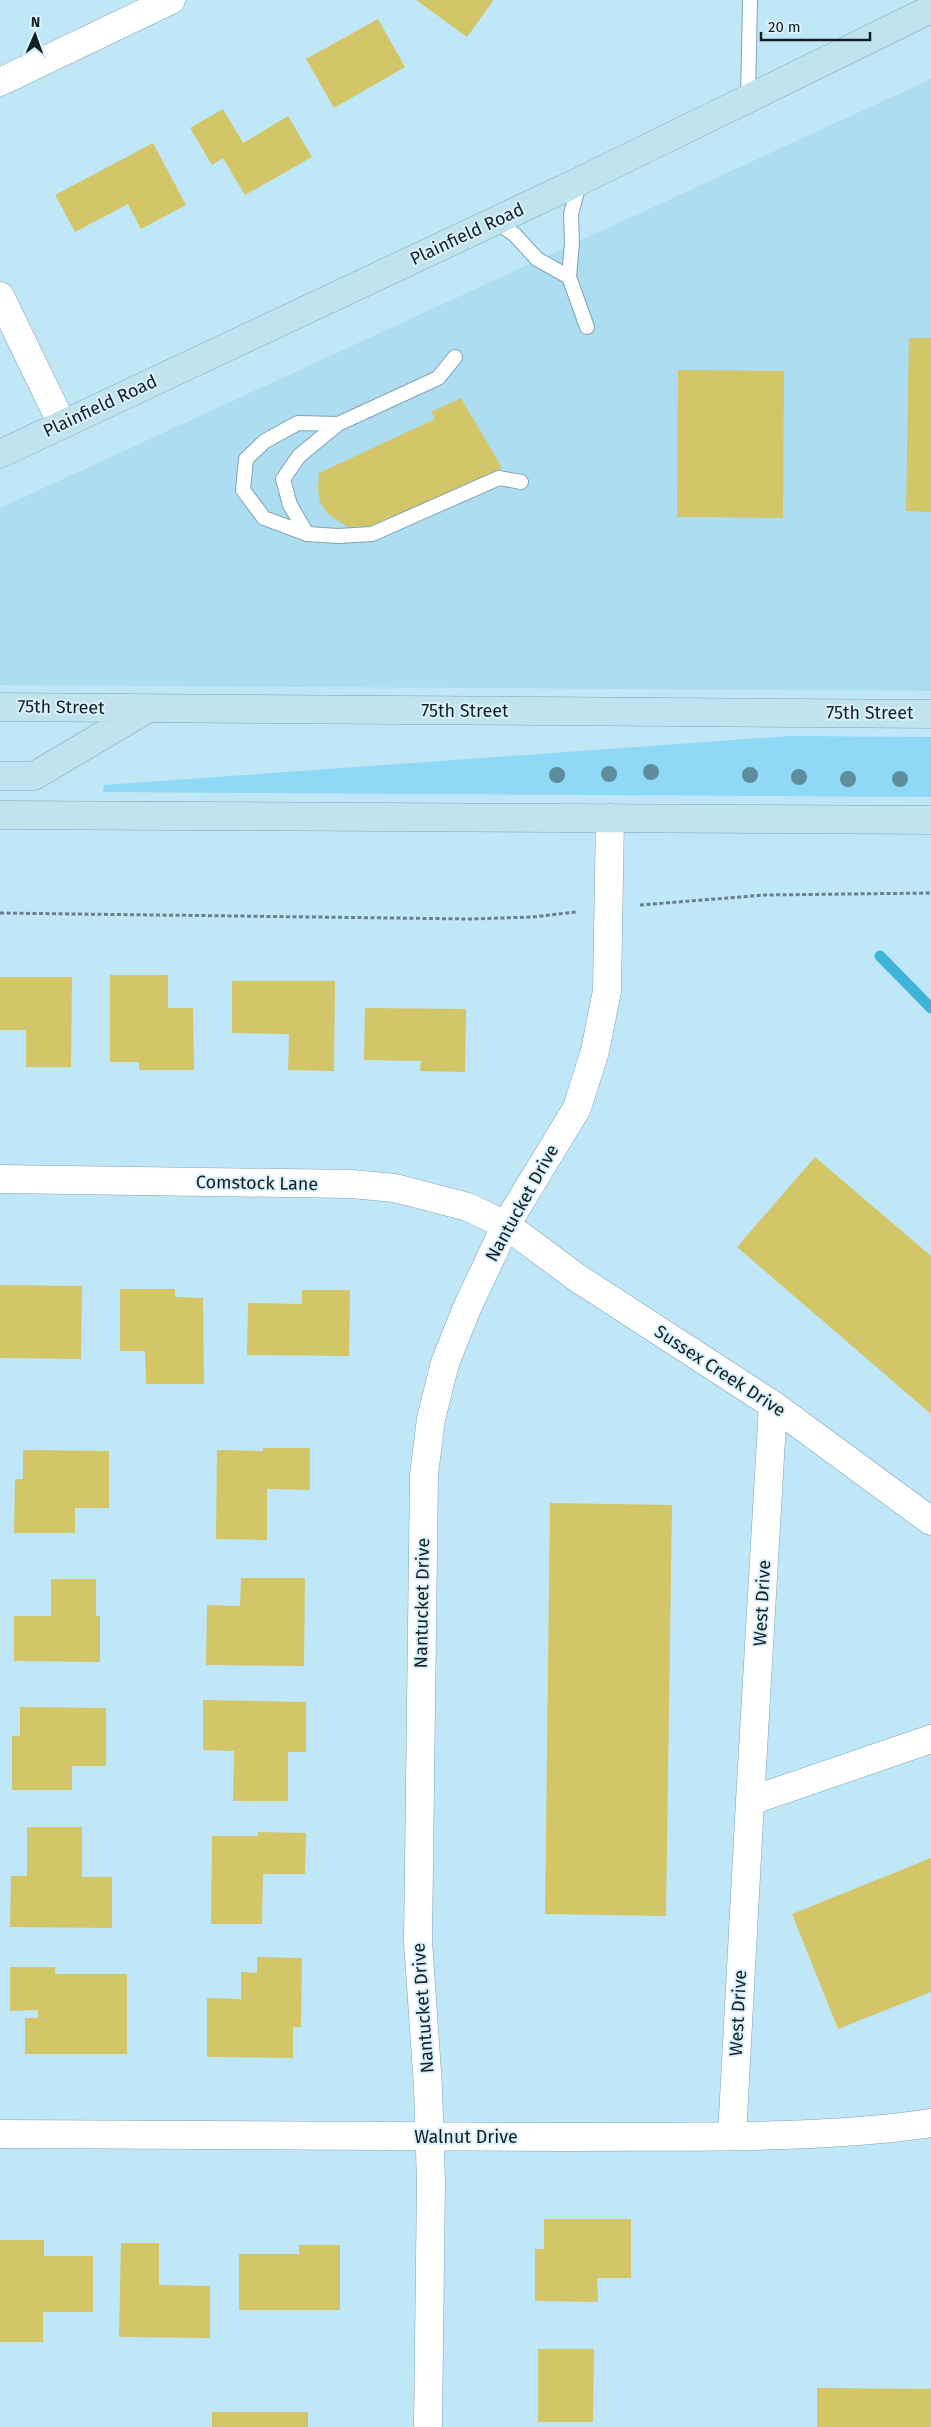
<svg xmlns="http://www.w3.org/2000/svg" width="931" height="2427" viewBox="0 0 931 2427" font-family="'Fira Sans',sans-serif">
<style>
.built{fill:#adddf1}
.green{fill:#8fd9f6}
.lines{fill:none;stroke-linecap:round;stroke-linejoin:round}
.stream{stroke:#3fb3da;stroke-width:11}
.building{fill:#d2c669}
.service-casing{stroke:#7fa4b4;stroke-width:16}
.minor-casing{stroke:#7fa4b4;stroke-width:29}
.secondary-casing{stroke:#7fa4b4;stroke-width:29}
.path{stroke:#66808b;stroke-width:3;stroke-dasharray:4 2.5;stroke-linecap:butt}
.service{stroke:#fff;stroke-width:14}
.minor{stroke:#fff;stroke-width:28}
.secondary{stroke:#c0e3ee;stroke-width:28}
.tree{fill:#5f8c9c}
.labels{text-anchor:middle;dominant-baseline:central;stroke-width:4;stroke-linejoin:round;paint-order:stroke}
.street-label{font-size:18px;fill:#122026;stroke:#daf1fb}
</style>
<rect width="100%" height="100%" fill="#c0e7f7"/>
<path class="built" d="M931,79V691L0,685V508Z"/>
<path class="green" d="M790,736L931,737V797L103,792L104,785Z"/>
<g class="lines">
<path class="stream" d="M880,956L931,1008"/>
</g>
<path class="building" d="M416,0H492L493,1L467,37Z
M378,19L405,67L334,108L306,59Z
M223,109L243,143L288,116L312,157L245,195L223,158L212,165L190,128Z
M153,143L186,205L141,229L128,204L75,232L55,195Z
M909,338H931V512L906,511Z
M678,370L784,371L783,518L677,517Z
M461,398L502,468L375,526L348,527L328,514L320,502L318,488L319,473L435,419L431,412Z
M110,975H168V1008H193L194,1070H139V1062H110Z
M0,977H72L71,1067H26V1030H0Z
M232,981H335L334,1071L288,1070L289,1034L232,1033Z
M365,1008L466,1009L465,1072L420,1071L421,1061L364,1060Z
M815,1157L931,1256V1414L737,1247Z
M0,1285L82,1286L81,1359L0,1358Z
M120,1289H175V1297L203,1298L204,1384H146L145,1351H120Z
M302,1290H350L349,1356L247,1355L248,1303L302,1304Z
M263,1448H310V1490L267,1489V1540L216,1539L217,1450L263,1451Z
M23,1450L109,1451V1508H75V1533H14L15,1479H23Z
M550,1503L672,1505L666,1916L545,1914Z
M241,1578H305L304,1666L206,1665L207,1605L240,1606Z
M51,1579H96V1616H100V1662L14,1661V1616H51Z
M203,1700L306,1702V1752H288V1801H233L234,1751L203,1750Z
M20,1707L106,1708V1766H72V1790H12V1736H20Z
M27,1827H82V1877H112V1928L10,1927L11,1876H27Z
M258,1832L306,1833L305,1874H263L262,1924H211L212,1836H258Z
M931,1858V1992L838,2029L792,1914Z
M257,1957L302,1958L301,2027H293V2058L207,2057V1998L241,1999V1972L257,1973Z
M10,1967H55V1974H127V2054H25V2018H38V2010L10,2011Z
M544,2219H631V2278H597L598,2302L535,2301V2249H544Z
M0,2240H44V2256H93V2312H43V2342H0Z
M121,2243H159V2285L210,2286V2338L119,2337Z
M299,2245H340V2310H239V2254H299Z
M538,2349H594L593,2422H538Z
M817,2388L931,2389V2427H817Z
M212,2412H308V2427H212Z"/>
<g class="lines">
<g class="service-casing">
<path id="service" d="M748,99L750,0
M496,221L515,235L537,259L569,277L572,243L571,214L580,181
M569,277L587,327
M455,357L438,378L338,424L299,456L283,479L290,505L307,534L338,536L372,534L499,478L521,482
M307,534L264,518L243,490L246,459L265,441L298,423L338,424"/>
</g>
<g class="minor-casing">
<path id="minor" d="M0,82L171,0
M0,296L62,424
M0,1179L352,1184L395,1188L468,1207L506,1225L576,1277L773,1405L931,1521
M773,1405L750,1801L931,1739
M0,2134C189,2136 378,2137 566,2137C688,2136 811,2140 931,2123
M732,2136L750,1801
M428,2427L431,2182L428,2087L418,1941L424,1474L431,1419L445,1363L467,1308L506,1225L577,1108L595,1051L607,991L610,818"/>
</g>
<g class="secondary-casing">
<path id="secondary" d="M0,454L580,181L931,9
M0,707L931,714
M0,776H34L149,708
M0,815L931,820"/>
</g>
<path class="path" d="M640,905L765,895L931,893
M0,913L470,919L532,917L576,912"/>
<use href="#service" class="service"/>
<use href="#minor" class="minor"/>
<use href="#secondary" class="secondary"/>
</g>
<g class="tree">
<circle cx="651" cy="772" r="8"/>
<circle cx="609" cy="774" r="8"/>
<circle cx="557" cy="775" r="8"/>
<circle cx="750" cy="775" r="8"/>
<circle cx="799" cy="777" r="8"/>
<circle cx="848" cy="779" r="8"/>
<circle cx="900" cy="779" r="8"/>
</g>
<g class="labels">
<g class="street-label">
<text transform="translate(467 234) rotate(-25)">Plainfield Road</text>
<text transform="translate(100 406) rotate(-25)">Plainfield Road</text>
<text transform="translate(61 707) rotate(1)">75th Street</text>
<text x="465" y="711">75th Street</text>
<text x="870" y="713">75th Street</text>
<text transform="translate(257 1183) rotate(1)">Comstock Lane</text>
<text transform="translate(522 1203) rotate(-61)">Nantucket Drive</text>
<text transform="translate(720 1371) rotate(33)">Sussex Creek Drive</text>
<text transform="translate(422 1603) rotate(-89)">Nantucket Drive</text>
<text transform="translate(762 1603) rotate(-87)">West Drive</text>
<text transform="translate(423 2008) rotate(-94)">Nantucket Drive</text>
<text transform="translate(738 2013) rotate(-87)">West Drive</text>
<text x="466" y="2137">Walnut Drive</text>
</g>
</g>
<g transform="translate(35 35) rotate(2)" stroke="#daf1fb" stroke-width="4" paint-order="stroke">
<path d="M0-4L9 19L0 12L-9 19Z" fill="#122026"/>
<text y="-8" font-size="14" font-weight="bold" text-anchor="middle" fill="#122026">N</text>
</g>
<path d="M761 32v8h109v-8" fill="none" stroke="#122026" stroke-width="2.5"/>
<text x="768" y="32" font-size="15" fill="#122026" stroke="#daf1fb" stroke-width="4" paint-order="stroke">20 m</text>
</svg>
